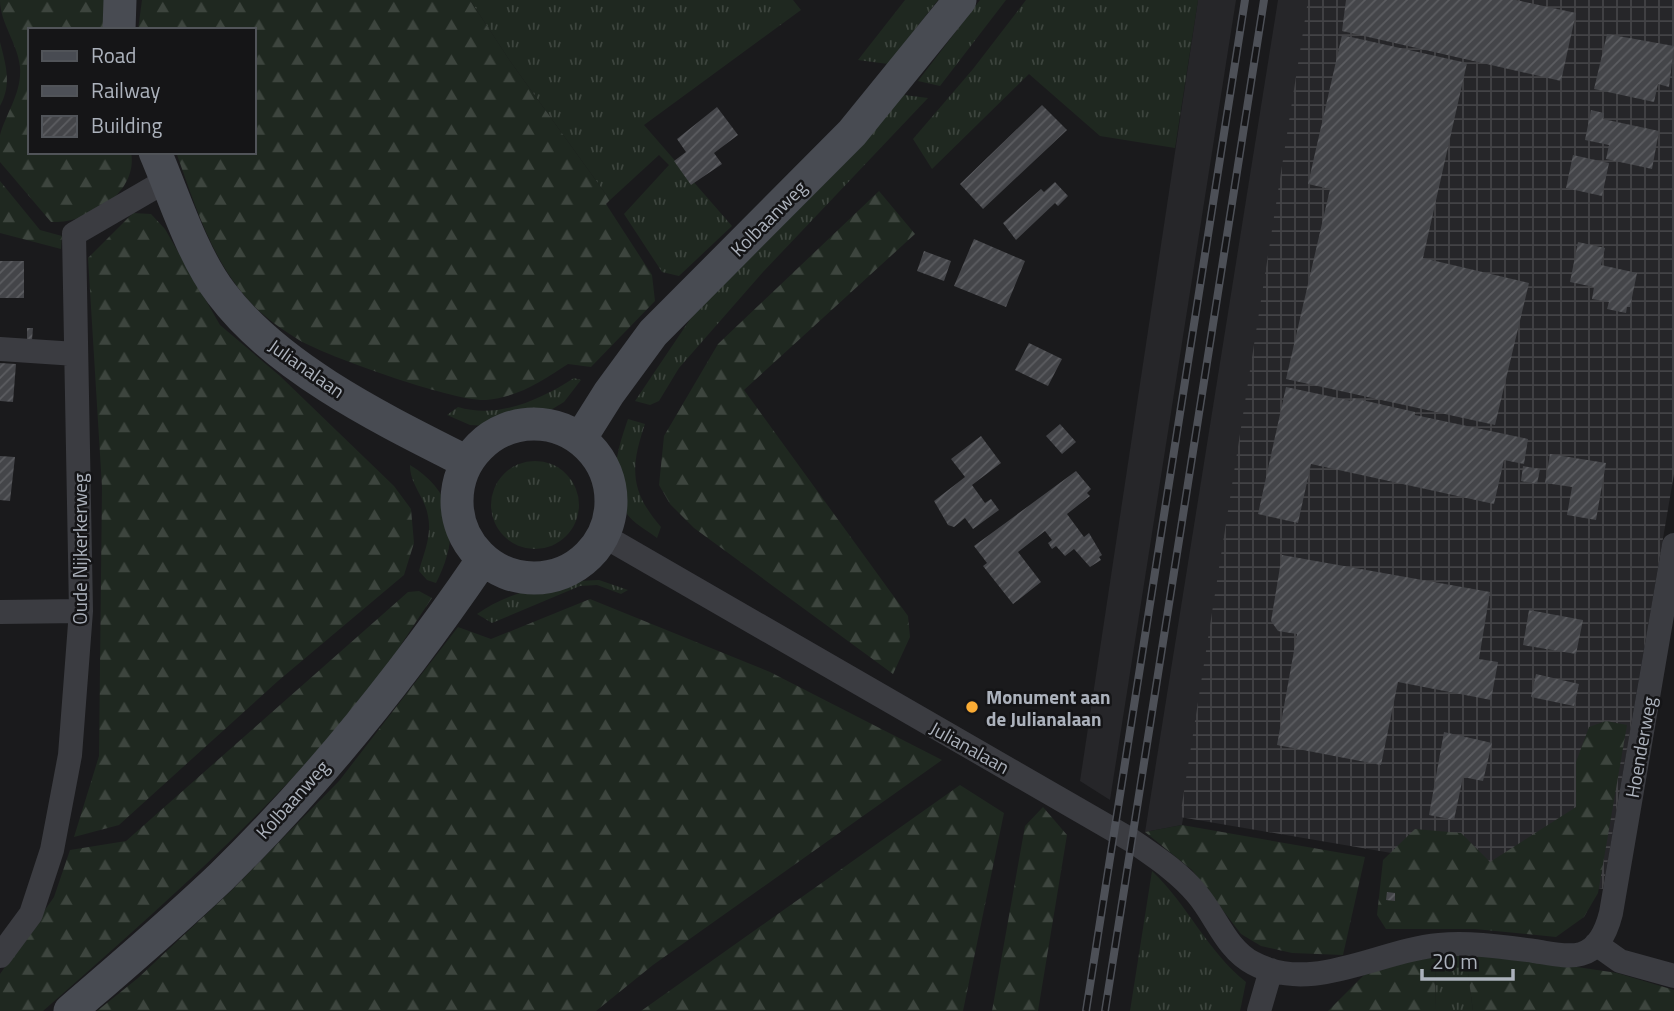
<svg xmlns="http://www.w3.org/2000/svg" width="1674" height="1011" viewBox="0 0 1674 1011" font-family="'Titillium Web',sans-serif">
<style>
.built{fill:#262629}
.industrial{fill:url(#industrial-grid)}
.grass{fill:url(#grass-tufts)}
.forest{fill:url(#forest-firs)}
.building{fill:url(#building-hatch)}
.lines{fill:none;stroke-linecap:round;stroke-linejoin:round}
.street{stroke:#3b3c41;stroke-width:24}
.secondary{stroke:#484b52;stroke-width:33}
.rail-casing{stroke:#4d5057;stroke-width:8}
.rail{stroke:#151517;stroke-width:5;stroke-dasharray:16;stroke-linecap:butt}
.poi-dot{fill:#faab34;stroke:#151517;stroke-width:2.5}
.labels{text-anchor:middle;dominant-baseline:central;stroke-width:5;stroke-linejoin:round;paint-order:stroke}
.street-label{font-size:19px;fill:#acb2bc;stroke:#151517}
.poi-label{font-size:19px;font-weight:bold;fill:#acb2bc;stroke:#151517;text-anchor:start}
</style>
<defs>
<pattern id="industrial-grid" width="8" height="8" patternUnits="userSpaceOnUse" patternTransform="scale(1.75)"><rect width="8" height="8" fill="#262629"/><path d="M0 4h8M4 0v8" fill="none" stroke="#434346"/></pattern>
<pattern id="grass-tufts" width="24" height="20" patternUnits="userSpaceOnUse" patternTransform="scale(1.75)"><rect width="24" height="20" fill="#1f2820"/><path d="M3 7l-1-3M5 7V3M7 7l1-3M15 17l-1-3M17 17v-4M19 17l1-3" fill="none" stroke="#3d453e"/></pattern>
<pattern id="forest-firs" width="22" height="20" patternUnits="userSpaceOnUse" patternTransform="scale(1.75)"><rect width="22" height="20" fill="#1f2820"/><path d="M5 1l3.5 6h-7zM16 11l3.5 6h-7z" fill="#3d453e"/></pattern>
<pattern id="building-hatch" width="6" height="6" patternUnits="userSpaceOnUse" patternTransform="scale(1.75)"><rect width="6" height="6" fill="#444549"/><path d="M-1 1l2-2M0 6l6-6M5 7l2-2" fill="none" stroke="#5c5d61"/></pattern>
</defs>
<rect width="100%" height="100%" fill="#1a1a1c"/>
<path class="built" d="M1198,0H1236L1110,800L1080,781Z
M1278,0H1313L1182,825L1145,832Z"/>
<path class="industrial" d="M1308,0H1674V474L1603,889L1180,817Z"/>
<path class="grass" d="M470,0H793L801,10L644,125L732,226L679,276L662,272L624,214L669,165L659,155L610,200L510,61Z
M905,0H938L888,64L858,60Z
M980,0H1006L940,86L918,81Z
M1026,0H1198L1175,148L1100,136L1029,74L932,169L913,139L973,69Z
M904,95L928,98L763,272L679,368L659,401L650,405L635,401L695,312Z
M574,378L581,380L564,402L549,411L488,426L470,425L447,415L458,407C498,419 540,400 574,378Z
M628,419L645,424C630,468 630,491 661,527L657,538C648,531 633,523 627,514C607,482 617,451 628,419Z
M491 505a44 44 0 1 1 88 0a44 44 0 1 1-88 0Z
M410,465C458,494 459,538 436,583L427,580L419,571C424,552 432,536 428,516C425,497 410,485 410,465Z
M599,580L628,590L621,594L597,585L580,586L492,623L477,614C511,590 558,581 599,580Z
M1152,871C1188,905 1207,951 1246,982L1240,1011H1130Z
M1436,950H1465L1473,1011H1435Z"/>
<path class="forest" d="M0,0H105L108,30H30V152H131C139,193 87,224 51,222L0,162C0,154 0,142 0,135C6,113 22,93 20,67C18,44 0,23 0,0Z
M142,0H470L510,61L610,200L606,204L652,275L655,301L591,367L568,364C542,381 519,397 486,400C455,402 328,357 299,340C284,331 264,317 252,304C212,262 195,205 176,152H254V30H138Z
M0,42C6,66 12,84 0,106Z
M0,181L40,230L62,236L61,249L0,233Z
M879,191L915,234L744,390L908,616L910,637L893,674L694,528L670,504L659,485L664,436L718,344Z
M133,213L151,214L165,229L220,325L280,376L394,486L411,509L414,543L404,575L278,681L119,825L74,837L99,756L102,487L88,258Z
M419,591L432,598C411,628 392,661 369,690C274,809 157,910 43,1011H0V974L54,897L70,850L126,841L408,592Z
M590,599L770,672L942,760L653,965L596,1011H97L138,978L233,889L339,781L458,627L491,639Z
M1606,721L1627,725L1598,893L1584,917L1556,937L1475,929H1386L1377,915L1383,860L1415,829L1461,833L1490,862L1576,807V762L1589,727Z
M960,785L1004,813L963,1011H641Z
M1043,807L1067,835L1038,1011H992L1025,826Z
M1182,825L1365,857L1343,955L1292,953L1261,946L1241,934L1192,870L1145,832Z
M1436,950L1435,1011H1328L1365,974Z
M1465,950L1617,973L1674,990V1011H1473Z"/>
<path class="building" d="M1346,0H1516L1576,13L1561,81L1342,31Z
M1607,34L1674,46L1669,87L1658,84L1654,102L1594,89Z
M1342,35L1467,63L1423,258L1529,283L1495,425L1286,379L1330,189L1308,184Z
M1042,105L1067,130L983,209L960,184Z
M717,107L738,135L714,153L722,164L691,185L674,161L686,152L677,139Z
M1591,110L1604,113L1603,119L1659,131L1652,169L1606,159L1609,145L1585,140Z
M1573,155L1609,163L1602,196L1566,188Z
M1055,182L1068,196L1058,206L1055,203L1016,240L1003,223L1041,189L1044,192Z
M974,239L1025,261L1006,307L954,286Z
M1578,242L1605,248L1601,265L1637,273L1630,307H1627L1626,313L1607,309L1609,302L1592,299L1594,287L1570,282Z
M924,251L951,261L944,281L917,271Z
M0,261H24V298H0Z
M27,328H33L32,340H27Z
M1029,343L1062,359L1048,386L1015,370Z
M0,363L16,364L13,402L0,401Z
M1286,387L1352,401L1353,398L1415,412V415L1528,439L1524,464L1504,460L1494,504L1311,464L1298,523L1258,514Z
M1060,424L1076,442L1062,454L1046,436Z
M981,436L1001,463L972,485L985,503L991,499L999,510L973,529L965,518L954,527L948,525L934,501L965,477L951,459Z
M1550,454L1606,463L1596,520L1567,515L1572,487L1545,483Z
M0,456L15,457L10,501L0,500Z
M1523,466L1540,469L1537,484L1521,481Z
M1076,471L1091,489L1087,493L1090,496L1067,514L1084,537L1089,533L1102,555L1099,557L1101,560L1090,567L1074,549L1065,556L1056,546L1052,549L1048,543L1052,540L1045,531L1018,552L1041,582L1013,604L983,566L987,563L974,546Z
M1282,555L1490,592L1479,659L1498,662L1491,700L1398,682L1381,765L1277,745L1297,634L1278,631L1271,621Z
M1529,610L1583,620L1576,654L1523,645Z
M1536,674L1579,684L1574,706L1531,697Z
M1444,732L1492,743L1483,781L1463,777L1454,820L1429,815Z
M1387,892L1395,893V901L1386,900Z"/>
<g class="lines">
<path class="street" d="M0,349L76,354
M604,536L1131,840C1154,856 1179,872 1197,894C1216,916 1226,949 1253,963C1312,995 1379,950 1439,945C1470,942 1503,947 1534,951C1549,953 1566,958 1581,954C1599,949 1607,929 1611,913L1674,545
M0,612L81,611
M1596,944L1620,961L1674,976
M0,956L31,914L52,850L70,755L81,611L74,234L167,180
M1259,1011L1271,970"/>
<path class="secondary" d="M119,30L120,0
M155,152C174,196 192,255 221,293C278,369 384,420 467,462
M457 501a77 77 0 1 1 154 0a77 77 0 1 1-154 0Z
M580,439L609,393L653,333L852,133L960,0
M70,1011C121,967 173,923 222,876C319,781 406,672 483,559"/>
<g class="rail-casing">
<path id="rail" d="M1086,1011L1245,0
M1105,1011L1264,0"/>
</g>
<use href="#rail" class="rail"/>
</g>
<circle class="poi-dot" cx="972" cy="707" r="7"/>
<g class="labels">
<g class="street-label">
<text transform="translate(768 218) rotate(-45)">Kolbaanweg</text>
<text transform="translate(307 368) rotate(35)">Julianalaan</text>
<text transform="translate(79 549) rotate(-90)">Oude Nijkerkerweg</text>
<text transform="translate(970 747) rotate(29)">Julianalaan</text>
<text transform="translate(1640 747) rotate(-80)">Hoenderweg</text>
<text transform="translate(292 799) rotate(-48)">Kolbaanweg</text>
</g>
<g class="poi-label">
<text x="986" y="696">Monument aan<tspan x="986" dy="22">de Julianalaan</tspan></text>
</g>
</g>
<rect x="28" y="28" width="228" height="126" fill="#151517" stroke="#515459" stroke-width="2"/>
<rect x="42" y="51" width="35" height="10" fill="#484b52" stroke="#515459" stroke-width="2"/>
<text x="91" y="63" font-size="21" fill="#acb2bc">Road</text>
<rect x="42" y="86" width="35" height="10" fill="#4d5057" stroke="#515459" stroke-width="2"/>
<text x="91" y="98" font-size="21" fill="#acb2bc">Railway</text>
<rect x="42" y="116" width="35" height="21" fill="url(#building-hatch)" stroke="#515459" stroke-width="2"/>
<text x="91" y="133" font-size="21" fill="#acb2bc">Building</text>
<path d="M1422 969v10h91v-10" fill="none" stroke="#acb2bc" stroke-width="3.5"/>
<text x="1432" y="969" font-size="21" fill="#acb2bc" stroke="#151517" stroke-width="5" paint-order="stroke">20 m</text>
</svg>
